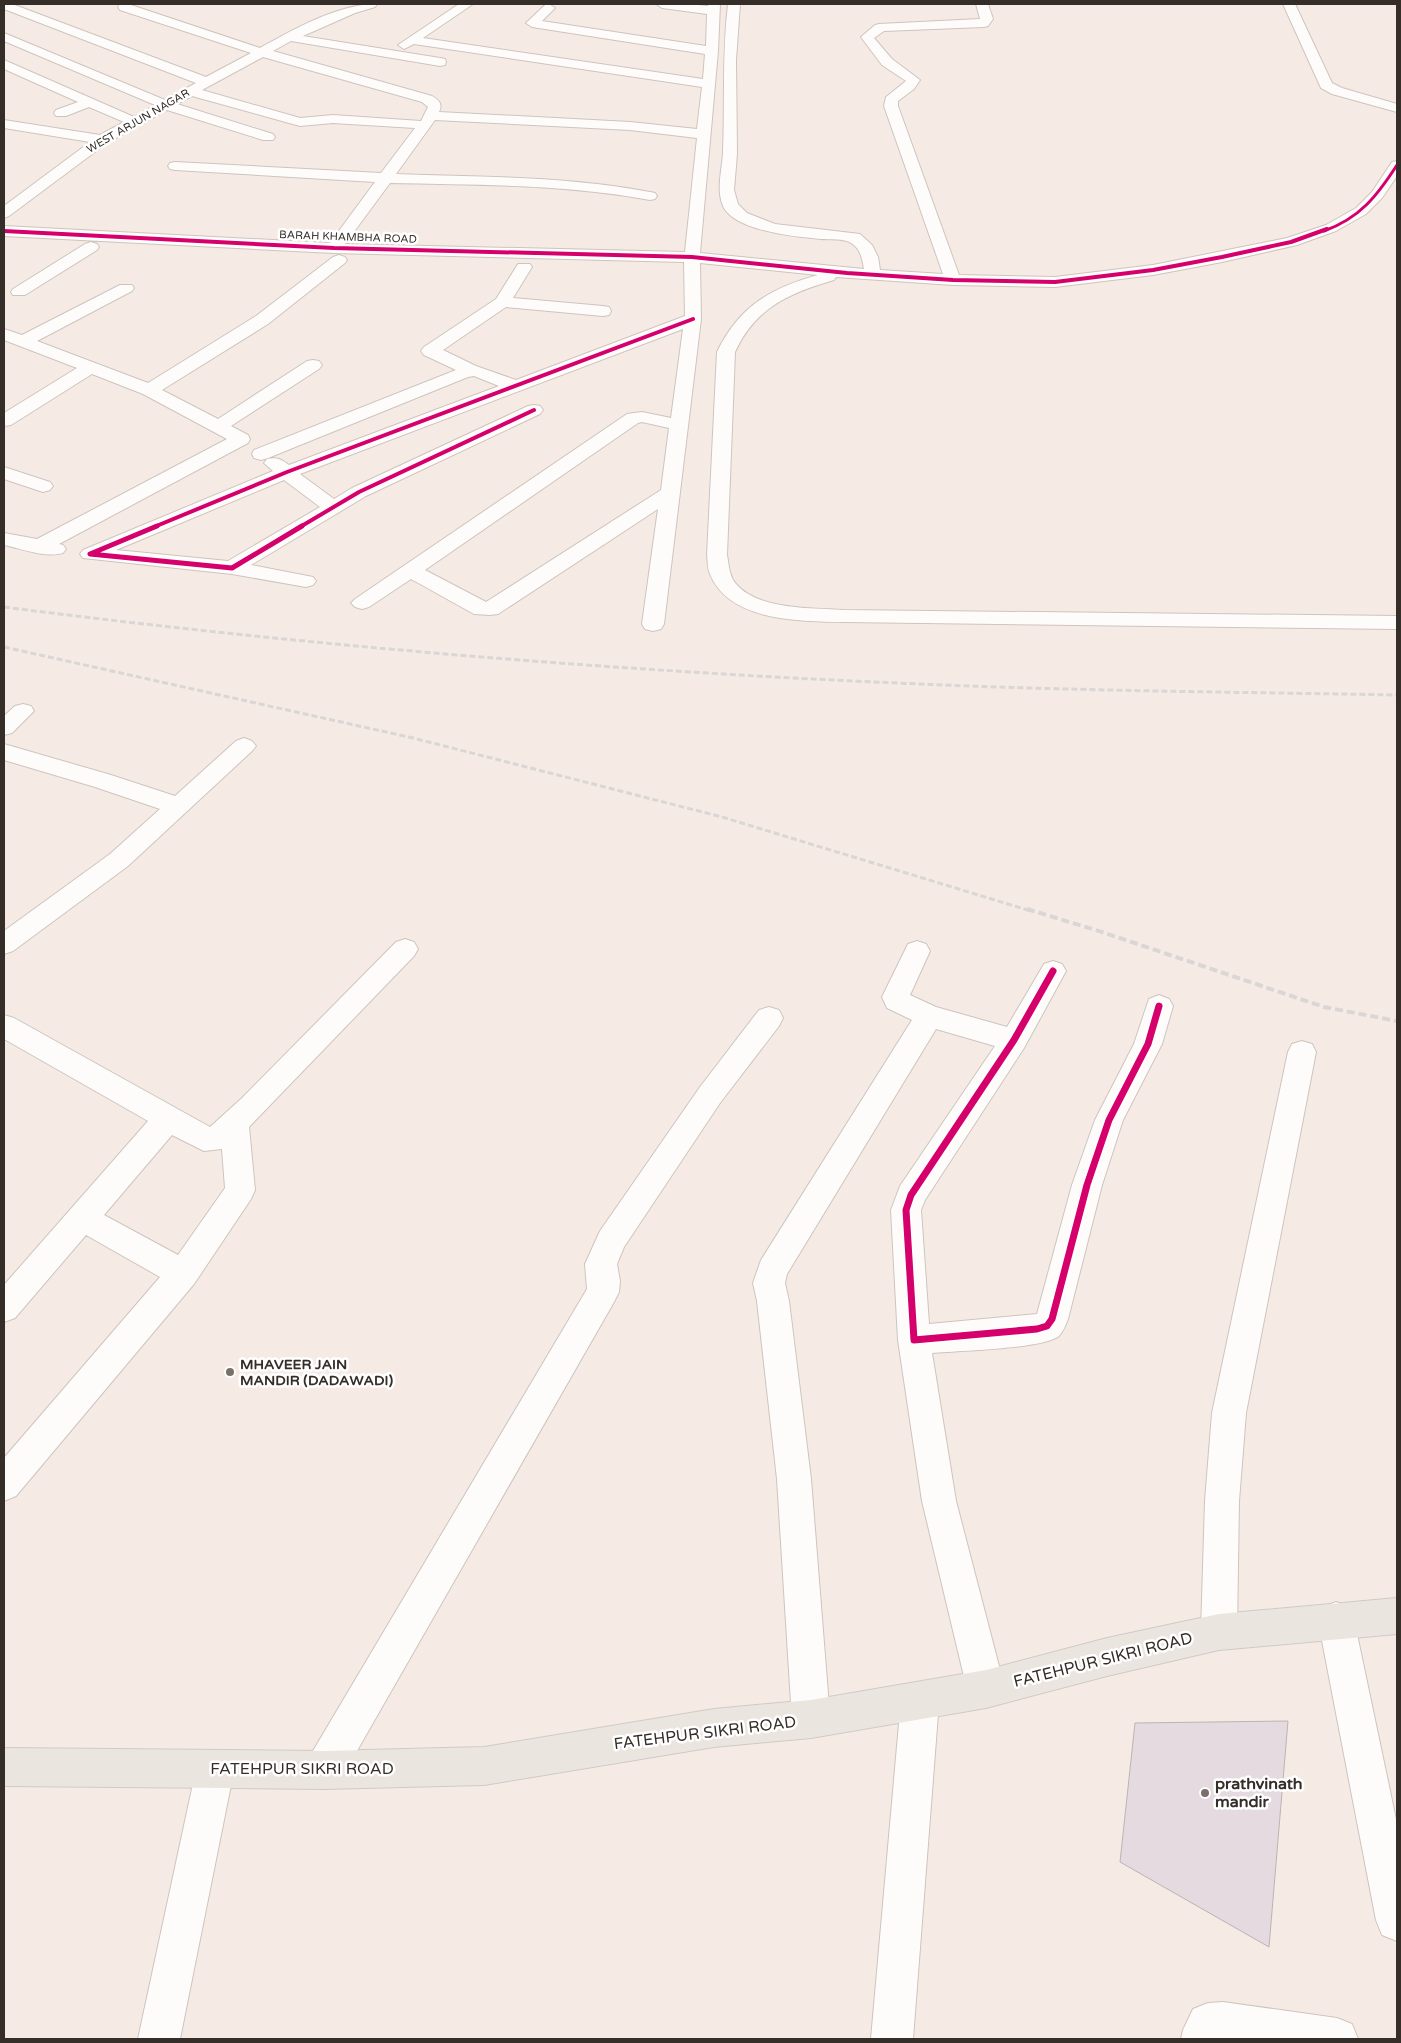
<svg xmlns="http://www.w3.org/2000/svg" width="1401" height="2043" viewBox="0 0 1401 2043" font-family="'Varela Round',sans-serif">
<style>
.building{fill:#e5dadf;stroke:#bbb4b4}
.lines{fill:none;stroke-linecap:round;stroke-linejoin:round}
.minor-casing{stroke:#cdc4be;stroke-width:2}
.major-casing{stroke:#cfcac6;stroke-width:2}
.minor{fill:#fefcfb;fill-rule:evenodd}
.major{fill:#ebe5e0;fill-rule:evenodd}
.rail-far1{stroke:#d9d6d3;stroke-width:3;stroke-dasharray:6 3;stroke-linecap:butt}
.rail{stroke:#d9d6d3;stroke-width:4;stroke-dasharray:8 4;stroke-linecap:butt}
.cycleway-far3-casing{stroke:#fff;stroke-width:4.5}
.cycleway-far2-casing{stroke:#fff;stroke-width:5.5}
.cycleway-far1-casing{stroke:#fff;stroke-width:8}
.cycleway-casing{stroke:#fff;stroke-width:10}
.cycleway-far3{stroke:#d6006c;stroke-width:3}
.cycleway-far2{stroke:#d6006c;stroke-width:4}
.cycleway-far1{stroke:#d6006c;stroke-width:5}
.cycleway{stroke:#d6006c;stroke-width:7}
.poi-dot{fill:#79706a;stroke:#fff;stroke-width:2}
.labels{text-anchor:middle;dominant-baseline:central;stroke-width:5;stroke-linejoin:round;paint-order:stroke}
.far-street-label{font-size:11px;fill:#352d28;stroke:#fff}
.poi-label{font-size:14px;font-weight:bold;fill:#352d28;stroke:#fff;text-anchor:start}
.near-street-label{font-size:16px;fill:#352d28;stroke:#fff}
.near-poi-label{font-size:16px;font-weight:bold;fill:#352d28;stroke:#fff;text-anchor:start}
</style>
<rect width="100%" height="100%" fill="#f6ebe4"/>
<path class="building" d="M1288,1721L1269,1947L1120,1862L1135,1723Z"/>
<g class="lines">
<g class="minor-casing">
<path id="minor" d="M4,4H12L206,77L251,53L120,10L118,7L120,4H128L260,48C294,29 338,4 377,4L375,7L355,13L303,36L440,58L445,59L446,62L445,65L440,66L291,41L273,51L432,96C439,100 443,104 439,112L630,122L697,129L702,87L414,44L404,49L398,45L459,4H473L423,38L703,79L705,54L532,27L526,23L545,5L549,4L555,8L542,21L706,46L707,14L662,8L656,4H688L708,6V4H720L718,51L700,253L864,269C862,259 861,249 851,243C844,238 830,240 821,239C797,237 734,231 723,206C716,189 722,170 723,153C725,103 722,53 728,4H740L736,60L737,154L734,190L738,204L747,213L775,224L860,234L872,245L878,257L880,270L943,274L884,106L886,97L906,81L882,65L861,37L875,25L879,24L980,19L976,4H988L993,19L988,26L984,27L884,31L874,38L892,59L920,80L914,89L898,101V106L959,275L1055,277L1153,265L1287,238L1326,225L1356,208L1372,192L1392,162L1397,161V176L1382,198L1366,214L1336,231L1297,245L1222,262L1153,275L1055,287L953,285L836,277L834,280C789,293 755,308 735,352L727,555C729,565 729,576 736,584C758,610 813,608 844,610L1397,616V629L844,622C801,621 729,622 710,574C707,568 708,561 707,555L717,352C739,306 771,288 818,275L700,263L701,319L664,624L661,629L653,631L645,629L642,624L658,509L498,614L490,615L474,614L411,579L369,607L362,609L355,607L351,603L355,599L627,414L642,412L671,418L683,329L300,474L334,499L352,488L528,406L534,405L540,406L543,410L540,414L366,496L251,565L313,577L316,581L313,585L306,587L232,574L83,558L80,554L83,550L273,471L264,463L267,459C277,457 281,459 289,465L499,386L474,376L468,377L268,458L261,460L254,458L252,454L254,450L456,370L424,355L421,351L424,347L496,299L518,264H530L532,267L513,298L603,306L609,307L611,311L609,315L603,316L506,307L443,350L476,366L516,380L685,316L684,262L334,253L4,236V226L330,243L375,182L175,170L170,169L168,166L170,163L175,162L381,173L415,128L333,123L300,126L192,96L177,104L273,134L275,137L273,140H263L167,110L107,143L9,216L4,218V206L90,142L4,128V120L100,135L124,122L89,107L66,116H56L54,113L56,110L78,102L4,69V60L134,117L155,105L4,41V33L165,100L196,83L4,9ZM263,57L422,102L428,107L421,121L333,115L300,118L202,90ZM435,120L630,130L697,138L685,252L345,244L390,183C477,185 564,184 650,200L655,199L657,196L655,193L650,192C566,176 481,177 396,174ZM642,422L669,428L661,490L486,602L425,570L638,423ZM284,480L320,507L228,561L116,550Z
M1283,4H1295L1332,83L1342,88L1397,104V112L1332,94L1321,88Z
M91,242L97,244L99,247L97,250L25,295H13L11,292L13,289L85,244Z
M339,255L345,257L347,260L345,263L268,324L162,390L218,419L307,361L313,360L319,361L322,365L319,369L231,426L248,435L250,439L248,443L59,544L63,545L66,549L63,553C44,558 23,549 4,545V533L37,539L227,439L143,394L92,374L11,425L4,426V413L77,368L4,340V329L22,335L120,285H132L134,288L132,291L37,341L148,383L256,316L333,257Z
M4,467L50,482L53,486L50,490L43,492L4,479Z
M23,704L31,706L34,711L12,733L4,735V716L15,706Z
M244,738L252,741L256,746L252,751L128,866L13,951L4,954V931L110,854L160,809L95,787L4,760V744L111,775L175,796L236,741Z
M405,939L414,942L418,949L414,956L249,1127L255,1190L251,1199L194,1284L16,1496L4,1501V1458L160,1277L86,1235L15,1318L4,1322V1285L148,1121L4,1039V1015L14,1018L210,1127L242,1098L396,942ZM172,1135L204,1151L222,1149L225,1188L178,1255L104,1215Z
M917,941L926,944L930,951L910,995L936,1007L1007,1027L1044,964L1053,961L1062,964L1066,971L1024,1048L925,1200L921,1210L929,1324L1037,1314L1072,1185L1095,1120L1134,1044L1149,999L1159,995L1169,999L1173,1006L1162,1044L1123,1120L1102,1185L1068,1319C1066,1324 1063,1332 1059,1336C1043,1349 956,1351 932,1353L956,1501L1005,1689L999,1702L986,1708L973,1702L967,1689L922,1501L898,1340L891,1210L900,1186L995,1046L936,1029L787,1274L785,1283L789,1301L811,1479L830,1719L824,1732L811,1738L798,1732L792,1719L777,1479L757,1301L753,1283L761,1260L912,1020L887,1008L882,997L908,944Z
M769,1007L779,1010L783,1018L779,1026L720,1103L624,1247L617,1264L620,1281L619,1292L614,1302L338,1784L324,1789L310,1784L305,1770L310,1756L587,1289L585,1264L600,1231L700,1087L759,1010Z
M1302,1041L1312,1044L1316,1052L1246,1413L1239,1501L1237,1632L1232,1645L1219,1650L1206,1645L1201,1632L1205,1501L1212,1413L1288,1052L1292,1044Z
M1336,1602L1349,1607L1354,1620L1397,1824V1941L1382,1935L1376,1920L1318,1620L1323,1607Z
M920,1682L933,1688L939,1701L913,2039H871L901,1701L907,1688Z
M215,1751L229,1756L234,1770L180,2039H138L196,1770L201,1756Z
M1223,2002L1337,2018L1352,2024L1358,2039H1181L1183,2030L1193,2009L1208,2003Z"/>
</g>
<g class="major-casing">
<path id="major" d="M1397,1598V1634L1219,1650L1107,1676L986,1708L811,1738L714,1747L484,1785L324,1789L4,1786V1748L324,1751L484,1747L714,1709L811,1700L986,1670L1107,1638L1219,1614Z"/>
</g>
<use href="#minor" class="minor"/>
<use href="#major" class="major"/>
<path class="rail-far1" d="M4,607C308,646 613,671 920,684C1079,691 1238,692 1397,695
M4,647L413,738L722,817L1031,911"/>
<path class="rail" d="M1027,909L1102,932L1324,1007L1397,1021"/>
<g class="cycleway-far3-casing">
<path id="cycleway-far3" d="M1324,231C1360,218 1377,196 1397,165"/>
</g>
<g class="cycleway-far2-casing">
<path id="cycleway-far2" d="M4,231L334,248L692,257L847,273L953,280L1055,282L1153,270L1222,257L1291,242L1327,229
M154,527L287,472L693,319
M300,527L359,492L534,410"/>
</g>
<g class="cycleway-far1-casing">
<path id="cycleway-far1" d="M157,526L90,554L232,568L302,526"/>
</g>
<g class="cycleway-casing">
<path id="cycleway" d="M1053,971L1014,1040L911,1195L906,1210L914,1340L1037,1329L1047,1326L1052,1319L1087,1185L1109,1120L1148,1044L1159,1006"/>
</g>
<use href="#cycleway-far3" class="cycleway-far3"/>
<use href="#cycleway-far2" class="cycleway-far2"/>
<use href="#cycleway-far1" class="cycleway-far1"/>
<use href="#cycleway" class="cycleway"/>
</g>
<g class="poi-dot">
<circle cx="230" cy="1372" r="5"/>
<circle cx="1205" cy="1793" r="5"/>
</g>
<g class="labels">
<g class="far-street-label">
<text transform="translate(138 121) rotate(-30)">WEST ARJUN NAGAR</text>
<text transform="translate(348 237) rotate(2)">BARAH KHAMBHA ROAD</text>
</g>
<g class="poi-label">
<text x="240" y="1364">MHAVEER JAIN<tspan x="240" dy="16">MANDIR (DADAWADI)</tspan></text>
</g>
<g class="near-street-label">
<text transform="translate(1103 1660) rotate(-14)">FATEHPUR SIKRI ROAD</text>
<text transform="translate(705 1733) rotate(-7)">FATEHPUR SIKRI ROAD</text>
<text x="302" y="1769">FATEHPUR SIKRI ROAD</text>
</g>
<g class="near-poi-label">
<text x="1215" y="1784">prathvinath<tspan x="1215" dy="18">mandir</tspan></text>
</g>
</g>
<rect width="1401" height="2043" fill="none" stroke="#352d28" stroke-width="10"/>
</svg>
